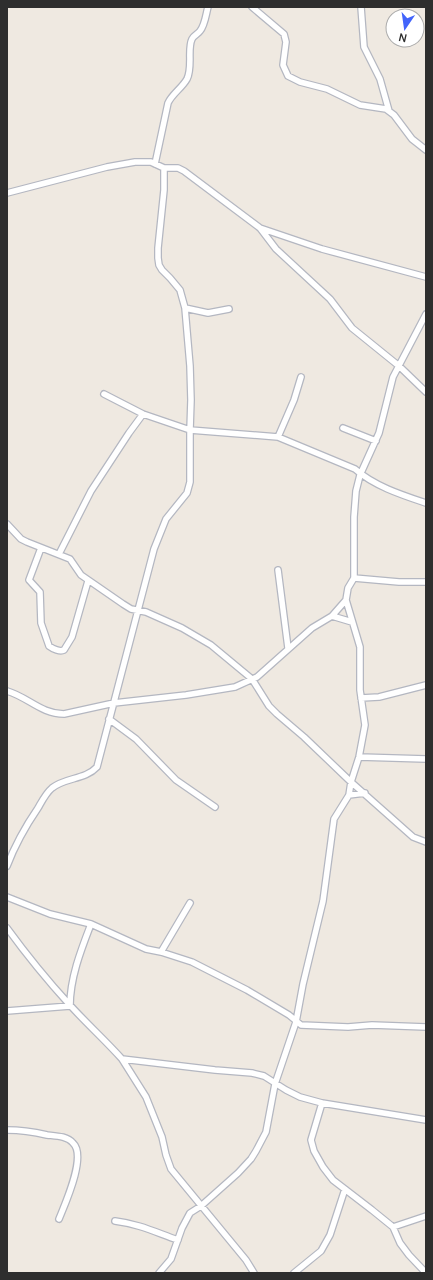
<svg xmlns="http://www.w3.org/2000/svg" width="433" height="1280" viewBox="0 0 433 1280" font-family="Manrope,sans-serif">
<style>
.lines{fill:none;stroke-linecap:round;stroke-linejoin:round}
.street-casing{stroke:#b4b7c1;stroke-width:8}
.street{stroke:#fff;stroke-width:5.5}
</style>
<rect width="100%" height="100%" fill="#efe9e1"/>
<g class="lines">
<g class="street-casing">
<path id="street" d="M252,7L284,34L286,42L283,65L288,76L300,82L327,89L360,105L386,109L394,115L412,139L426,150
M361,7L364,47L380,79L389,111
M155,164L168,103C172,94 182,88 187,79C193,67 187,49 192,39C194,35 198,34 200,31C205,25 206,14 208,7
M7,193L107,167L135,162H151L164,168H178L184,171L260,228L276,249L330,299L352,328L399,366L426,392
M260,228L322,249L426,277
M185,308L208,313L229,309
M104,394L143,414L190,430L278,437L355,469C374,486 402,495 426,503
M343,428L376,441
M278,437L294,400L301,377
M7,524L21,539L27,542L70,559L81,575L123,604L131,609L146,612L182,628L211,645L252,679L269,706L277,714L304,737L351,782L413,837L426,842
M41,548L29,580L40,592L41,623L49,646C53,649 60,652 64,650L72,637L88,581
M59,554L91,491L129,433L143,414
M278,570L288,648
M354,578L399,582H426
M332,616L352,622
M7,691C28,697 41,714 64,714L114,703L186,695L235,687L257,677L312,628L332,616L346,600
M361,698L379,697L426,685
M109,719L136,739L176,780L215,807
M359,757L426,759
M349,795L365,793
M7,866C15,845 25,827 38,808C42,801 46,793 52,788C66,777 85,780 97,767L154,549L166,519L187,493L190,482V430L191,400L190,366L185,308L180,290L170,278L162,270L159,265L158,258V248L164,190V168
M7,897L50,914L91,924L146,949L161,952L192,962L247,990L289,1015L301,1025L348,1027L372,1025L426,1027
M7,928C26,954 47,980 69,1004C86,1023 105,1040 122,1059L215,1070L252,1073L264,1076L286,1090L300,1097L322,1103L426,1120
M161,952L190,903
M70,1006C70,978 81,950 91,924
M7,1011L70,1006
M122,1059L146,1097L162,1137L166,1155L171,1169L246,1260L254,1273
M322,1103L311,1140L314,1151L323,1167L333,1180L372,1210L393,1227L400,1243L409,1255L426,1273
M7,1130C20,1130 34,1132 47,1135C56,1136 67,1136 73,1143C87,1156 65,1204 59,1219
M115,1221C139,1224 155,1232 178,1240
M393,1227L426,1216
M159,1273L171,1259L182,1228L190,1213L201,1206L238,1173L251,1159L256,1151L266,1132L275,1084L296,1022L303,984L323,901L334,819L349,795L351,782L359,757L365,725L360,690V647L346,600L348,588L354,578V517L356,491L360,475L379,433L393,377L426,314
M294,1273L321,1251L330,1235L345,1189"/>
</g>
<use href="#street" class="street"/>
</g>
<rect width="433" height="1280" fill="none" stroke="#2e2e2e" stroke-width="16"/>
<g transform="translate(405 28) rotate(193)"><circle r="19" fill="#ffffff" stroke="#ababab"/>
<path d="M0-3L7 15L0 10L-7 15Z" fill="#4264fb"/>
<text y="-6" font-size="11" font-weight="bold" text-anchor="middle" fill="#2e2e2e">N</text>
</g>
</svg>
